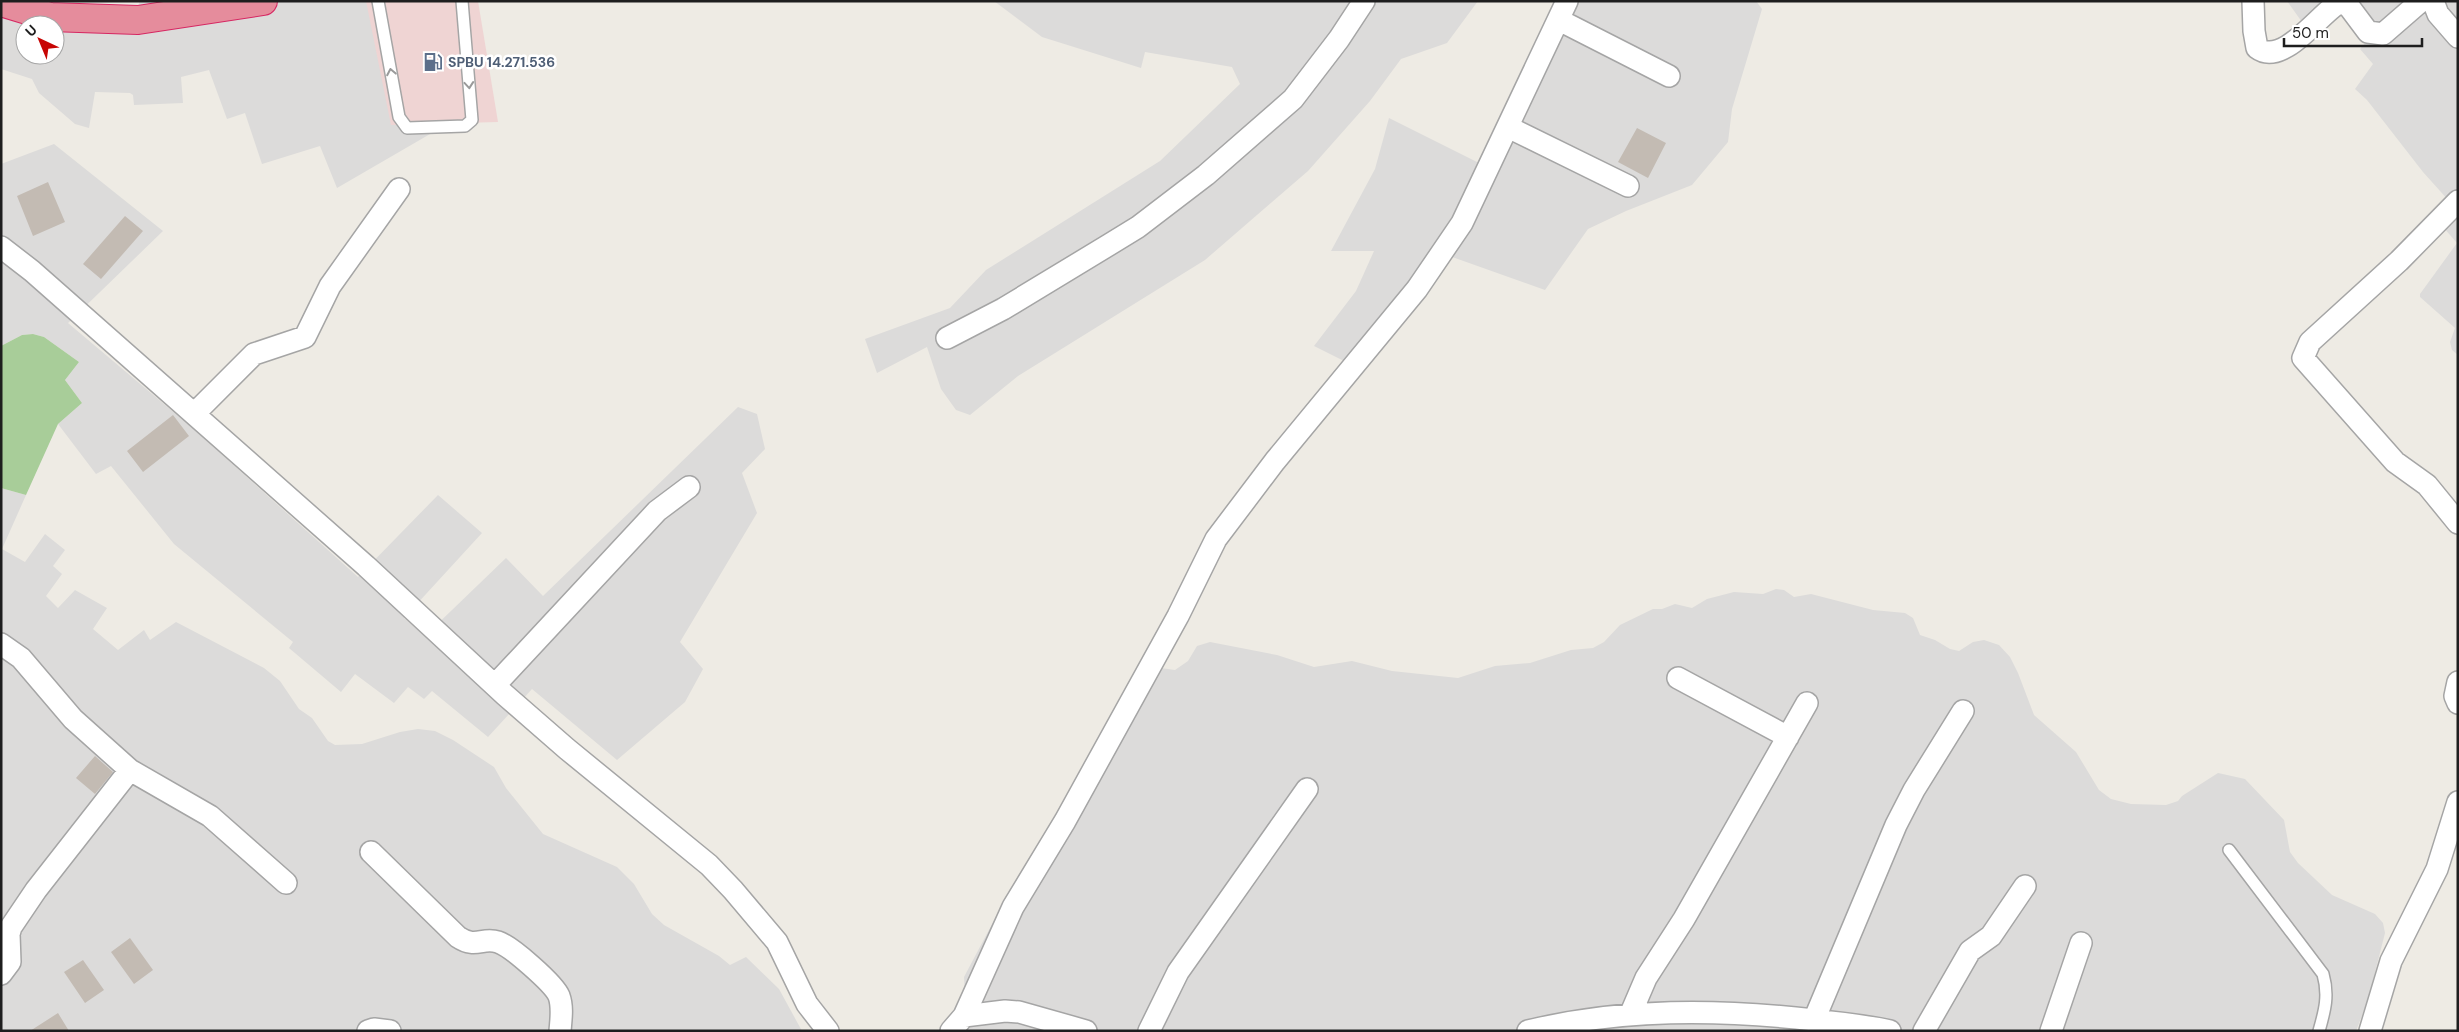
<svg xmlns="http://www.w3.org/2000/svg" width="2459" height="1032" viewBox="0 0 2459 1032" font-family="'DM Sans',sans-serif">
<style>
.residential{fill:#dcdbda;fill-rule:evenodd}
.commercial{fill:#efd4d3}
.forest{fill:#a8cd99}
.building{fill:#c3bbb3}
.lines{fill:none;stroke-linecap:round;stroke-linejoin:round}
.lane-casing{stroke:#a5a5a5;stroke-width:14}
.street-casing{stroke:#a5a5a5;stroke-width:24}
.highway-casing{stroke:#d62762;stroke-width:30}
.lane{stroke:#fff;stroke-width:11}
.street{stroke:#fff;stroke-width:21}
.highway{stroke:#e58c9c;stroke-width:28}
.oneway{stroke:#9a9a9a}
.labels{text-anchor:middle;dominant-baseline:central;stroke-width:5;stroke-linejoin:round;paint-order:stroke}
.service-label{font-size:14px;font-weight:bold;fill:#4e5e75;stroke:#fff;text-anchor:start}
</style>
<rect width="100%" height="100%" fill="#eeebe4"/>
<path class="residential" d="M139,1H473L487,101L337,188L320,146L262,164L245,113L227,119L209,70L181,77L183,103L134,105L133,95L130,93L95,92L89,128L75,124L39,93L32,79L1,69V9L140,17ZM25,25H55V55H25Z
M994,1H1478L1447,43L1401,59L1370,101L1308,171L1205,260L1018,376L970,415L956,410L941,389L927,347L877,373L865,339L950,308L986,270L1160,161L1240,84L1232,67L1145,52L1141,68L1042,37Z
M1557,1H1756L1762,9L1732,109L1728,142L1692,185L1626,211L1588,229L1545,290L1441,253L1352,365L1314,346L1356,291L1374,251H1331L1375,169L1389,118L1483,165Z
M2287,1H2458V211L2423,172L2367,100L2355,89L2373,64L2360,49L2370,38L2344,11L2307,29Z
M54,144L163,231L68,323L190,426L358,577L438,495L482,533L404,618L425,636L506,558L543,596L738,407L757,414L765,449L742,473L757,513L680,642L703,669L685,702L617,760L532,689L488,737L432,691L424,699L408,687L394,703L355,674L341,692L289,648L293,642L174,544L111,466L96,474L58,424L82,403L65,380L79,362L44,337L33,334L22,335L1,346V164Z
M2458,212V355L2452,350L2450,342L2455,328L2420,297V294L2457,243L2443,227Z
M1,488L26,495L2,549L25,562L45,534L65,550L53,566L62,574L46,596L58,608L75,590L107,608L93,629L118,650L144,630L150,640L176,622L264,668L280,681L299,709L312,718L328,741L335,745L362,744L400,732L418,729L435,731L453,740L494,767L506,788L543,834L617,867L634,884L652,914L664,925L719,956L730,965L746,957L779,989L802,1031H1Z
M1776,589L1784,590L1794,597L1811,594L1873,610L1905,613L1913,618L1920,635L1935,640L1950,649L1959,651L1973,642L1984,640L1999,645L2010,657L2018,673L2034,715L2076,752L2099,790L2111,799L2131,804L2166,805L2178,801L2182,796L2218,773L2245,779L2284,820L2290,852L2298,863L2332,895L2375,914L2383,923L2385,933L2368,1000L2356,1031H967L964,977L1008,894L1102,745L1146,666L1175,670L1188,661L1197,646L1210,642L1277,655L1314,667L1352,661L1392,671L1458,678L1495,666L1530,663L1571,650L1593,648L1604,642L1620,625L1653,609H1662L1675,604L1692,608L1707,599L1734,592L1763,594Z"/>
<path class="commercial" d="M366,1H478L498,122L391,125Z"/>
<path class="forest" d="M33,334L44,337L79,362L65,380L82,403L58,424L26,495L1,488V346L22,335Z"/>
<path class="building" d="M1637,128L1666,143L1648,178L1618,162Z
M48,182L65,222L33,236L17,196Z
M125,216L143,231L101,279L83,264Z
M173,415L189,436L143,472L127,451Z
M95,756L113,772L95,794L76,778Z
M130,938L153,970L134,984L111,952Z
M83,960L104,990L85,1003L64,972Z
M58,1013L69,1031H30Z"/>
<g class="lines">
<g class="lane-casing">
<path id="lane" d="M378,1L399,117L407,128L465,126L472,120L462,1
M2229,850L2323,974C2329,995 2325,1010 2319,1031"/>
</g>
<g class="street-casing">
<path id="street" d="M2253,1L2254,31L2257,48C2282,67 2318,16 2337,4H2347L2368,32L2383,34L2421,1
M2433,1L2438,14L2458,37
M1559,20L1669,76
M1508,127L1628,186
M2458,201L2399,261L2310,342L2303,358L2395,462L2427,485L2458,523
M1,247L32,271L366,566L505,695L567,749L709,865L733,890L777,942L807,1004L828,1031
M947,338L1003,309L1107,246L1138,227L1206,175L1293,99L1339,39L1364,1
M194,414L254,354L305,337L330,286L399,189
M1,644L21,658L73,719L130,770L210,816L286,883
M1678,678L1788,737
M2458,682L2455,696L2458,703
M495,685L657,511L689,487
M371,852L458,937C476,949 482,937 498,942C511,946 554,984 559,996C563,1007 561,1019 560,1031
M1,974L10,962L9,934L11,927L36,890L130,770
M1631,1013L1646,978L1684,919L1807,703
M964,1016L1005,1011L1019,1012L1086,1031
M1814,1020L1896,825L1914,790L1963,711
M368,1031L374,1029L390,1031
M951,1031L964,1016L1013,907L1065,821L1178,616L1216,539L1275,461L1417,289L1462,223L1567,1
M1149,1031L1178,972L1307,789
M1528,1031C1623,1008 1718,1009 1814,1020C1839,1023 1865,1025 1890,1031
M1924,1031L1970,951L1991,936L2025,886
M2051,1031L2081,943
M2370,1031L2391,961L2437,869L2458,802"/>
</g>
<g class="highway-casing">
<path id="highway" d="M1,2L50,17L138,20L263,1"/>
</g>
<use href="#lane" class="lane"/>
<use href="#street" class="street"/>
<use href="#highway" class="highway"/>
</g>
<defs><path id="oneway-chevron" d="M-2-3.5L2.5 0L-2 3.5" fill="none" stroke-width="1.6" stroke-linecap="round" stroke-linejoin="round" transform="scale(1.25)"/></defs>
<g class="oneway">
<use href="#oneway-chevron" transform="translate(391 72) rotate(-101)"/>
<use href="#oneway-chevron" transform="translate(469 85) rotate(85)"/>
</g>
<defs>
<g id="fuel-bare" transform="scale(1.5)"><path d="M-5.5-6h7V0h2V4h1.3V-2.5L3-4.5l.8-.8L6-3V5H2.5V1h-1V6h-7ZM-4.2-4.7v3.2H.2V-4.7Z" fill="#5c6f8a" stroke="#fff" stroke-width="2.5" paint-order="stroke"/></g>
</defs>
<g fill-rule="evenodd">
<use href="#fuel-bare" x="433" y="62"/>
</g>
<g class="labels">
<g class="service-label">
<text x="448" y="62">SPBU 14.271.536</text>
</g>
</g>
<rect width="2459" height="1032" fill="none" stroke="#1e1e1e" stroke-width="5"/>
<g transform="translate(40 40) rotate(316)"><circle r="24" fill="#ffffff" stroke="#a5a5a5"/>
<path d="M0-4L9 19L0 12L-9 19Z" fill="#c70504"/>
<text y="-8" font-size="14" font-weight="bold" text-anchor="middle" fill="#1e1e1e">U</text>
</g>
<path d="M2284 38v8h138v-8" fill="none" stroke="#1e1e1e" stroke-width="2.5"/>
<text x="2292" y="38" font-size="15" fill="#1e1e1e" stroke="#ffffff" stroke-width="4" paint-order="stroke">50 m</text>
</svg>
